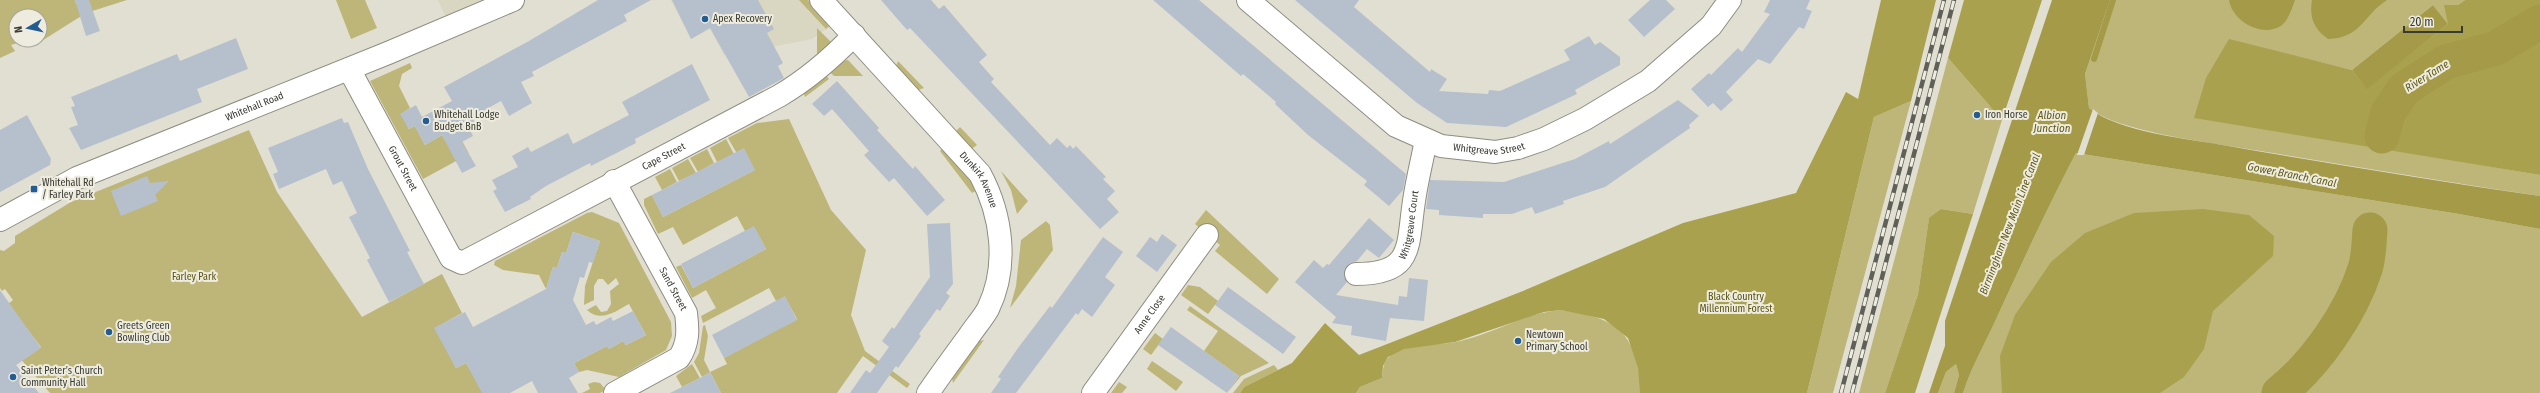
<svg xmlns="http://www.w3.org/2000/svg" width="2540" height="393" viewBox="0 0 2540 393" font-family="'Fira Sans Condensed',sans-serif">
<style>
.built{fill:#d9d7c1}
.green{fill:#bdb678;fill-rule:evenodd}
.forest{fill:#aaa14e}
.water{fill:#a49a47}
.pier{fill:#e0dfd1}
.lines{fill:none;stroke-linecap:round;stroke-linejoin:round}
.stream{stroke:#a49a47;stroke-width:6}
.river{stroke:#a49a47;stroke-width:35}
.building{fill:#b6c0cc}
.minor-casing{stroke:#8f8d80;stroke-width:24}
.major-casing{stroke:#8f8d80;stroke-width:24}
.minor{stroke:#fff;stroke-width:22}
.major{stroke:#fff;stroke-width:22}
.rail-casing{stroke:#606058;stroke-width:4.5}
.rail{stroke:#eeecde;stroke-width:3;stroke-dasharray:9;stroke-linecap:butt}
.poi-dot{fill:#235b93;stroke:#eeecde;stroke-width:1.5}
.labels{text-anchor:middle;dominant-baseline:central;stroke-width:4;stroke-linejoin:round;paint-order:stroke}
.poi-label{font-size:10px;fill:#393933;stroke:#eeecde;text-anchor:start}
.street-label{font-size:10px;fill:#393933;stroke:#eeecde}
.park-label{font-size:10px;fill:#595212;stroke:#eeecde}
.water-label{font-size:11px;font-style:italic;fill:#60591b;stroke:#eeecde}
</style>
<rect width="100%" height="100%" fill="#e0dfd1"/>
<path class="built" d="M438,0H513L450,27Z
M671,0H821L840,20L812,39L728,56L727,54L724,55L710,29L691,39Z"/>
<path class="green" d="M0,0H75L76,4L87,0H127L86,13L40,42L31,40H40V16H16V40H28L11,45L15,51L0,58Z
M336,0H365L377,28L351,39Z
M799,0H808L829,26L826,29Z
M2110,0H2465L2458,5L2448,24L2433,5L2352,70L2229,40L2358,144L2540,175V196C2453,183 2366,168 2279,154C2235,146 2120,134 2089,108L2085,74Z
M817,28L831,42L828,49L817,60Z
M1948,58L2002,120L1973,214L1941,209L1929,219L1918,294L1885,393H1859Z
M848,60L863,76H834L829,71L841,61Z
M898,61L924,88L915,91L895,69Z
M410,63L412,68L402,74L399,86L410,108L401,114L409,129L415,126L425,145L442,135L446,142L459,135L469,154L423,179L370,81Z
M825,74L829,79L805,97L803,91Z
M1911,101L1833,393H1807L1874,117Z
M789,119L831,210L866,250L851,315L865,351L910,384L907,388L863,356L837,393H721L710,372L702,377L694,362L699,353L703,326L705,325L708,336L704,360L710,372L727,364L724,358L797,319L785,297L776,301L769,288L703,323L701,316L716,308L706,290L692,298L676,267L681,265L693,288L766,249L754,227L745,231L737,216L683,245L673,227L658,234L644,205V199L652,195L663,217L755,170L736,152L728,138L757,123Z
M960,127L977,145L970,150L954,133Z
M249,130L277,192L362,317L442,274L462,313L435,328L456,368L466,363L484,393H50L13,350L0,347V328L17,316L8,304L13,300L5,289L2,291L0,288V250L4,251L15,243V236L71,202ZM24,325L41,347L23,360L7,337Z
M726,139L734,154L717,162L710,148Z
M946,145L979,189L972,193L940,151Z
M707,149L714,163L698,172L690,158Z
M2076,153L2459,214L2540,229V393H1963C1972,365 1986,342 1998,315C2023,261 2048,206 2076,153Z
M688,159L696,173L679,181L672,168Z
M670,169L677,182L662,190L655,177Z
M1001,171L1028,201L1017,214L1011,190Z
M1206,210L1279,279L1267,294L1215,251L1220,245L1195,224Z
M592,212L619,223L671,322L672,336L666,350L619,377L587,370L579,372L574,363L607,346L609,349L623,341L626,345L646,335L629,304C616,311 601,323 587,310L596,305L601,312L607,311L611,304L610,291L619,284L616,278L608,285L603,279H598L594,286V300L584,305L585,286L600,241L573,232L566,253L562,252L557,268L553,267L546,289L539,275L503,270L494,265L495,261L587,213Z
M1046,221L1050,225L1053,250L1010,308L1016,286L1021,240Z
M1188,285L1200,287L1218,301L1208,314L1181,295Z
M1190,306L1269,363L1241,376L1227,393L1239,376L1204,351L1218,331L1187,310Z
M1561,310C1596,316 1625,320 1636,359C1639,370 1641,382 1640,393H1356L1360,387L1382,378C1383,371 1383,363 1388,358C1404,341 1435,346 1456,342C1492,335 1524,313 1561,310Z
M1155,333L1163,339L1151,355L1143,349Z
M984,340L953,383L951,373L972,343Z
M1152,361L1183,382L1176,391L1147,369Z
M692,364L700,378L682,387L676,376Z
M1956,364L1959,375L1954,393H1938L1946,372Z
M1274,365L1278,370L1244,387L1240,393H1233L1244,379Z
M594,382L600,383L606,390L600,393H582L590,389L588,384Z
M1119,382L1127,387L1122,393H1111Z"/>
<path class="forest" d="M1881,0H1936L1911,101L1874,117L1807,393H1640L1638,368L1628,338L1604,319L1561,310L1544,312L1455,342L1404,349L1388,357L1383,366L1382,378L1360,387L1356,393H1240L1244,387L1292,363L1325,323L1359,355L1523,291L1683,223L1796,193L1846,92L1858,99Z
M1964,0H2042L2002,120L1948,58Z
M2465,0H2540V175L2194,118L2206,78L2229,39L2352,70L2367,88L2448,24L2444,5H2458Z
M1941,209L1973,214L1915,393H1885L1918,294L1929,218Z
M2203,209L2249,215L2274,236L2273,256L2213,311L2204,349L2184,377L2160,393H2002L2000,356L2015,315L2051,262L2085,233L2134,213Z"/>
<path class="water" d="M2052,0H2110L2085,74L2089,108C2117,132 2190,139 2228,146C2332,164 2436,181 2540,196V229L2459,214L2076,153C2048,206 2023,261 1998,315C1986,342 1972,365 1963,393H1954L1959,375L1956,364L1946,372L1938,393H1929L1945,346V321Z
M2229,0H2295C2292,8 2289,19 2282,25C2263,39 2232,21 2229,0Z
M2312,0H2387C2363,15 2362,38 2328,39C2314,29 2309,18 2312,0Z
M2433,5L2448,24L2367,89L2352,70Z"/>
<path class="pier" d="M2093,109L2098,113L2084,155H2077Z"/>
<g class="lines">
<path class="stream" d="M2094,59L2113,0
M2376,111L2388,113"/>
<path class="river" d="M2382,136L2388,113L2404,89L2446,62L2496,48L2540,22
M2279,393C2315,365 2351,313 2365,269C2369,257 2369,242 2370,230"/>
</g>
<path class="building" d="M75,0H89L100,31L86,36Z
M598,0H651L624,15L627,21L532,72L534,76L521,82L532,103L509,116L501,101L472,117L475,123L468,126L473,136L462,142L476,166L462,173L442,135L425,145L415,126L409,129L400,114L416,105L422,117L452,101L444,87L529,41Z
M672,0H758L774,29L767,33L783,63L778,66L784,78L749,97L710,28L691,39Z
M881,0H931L939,9L944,5L987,55L979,62L994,79L991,82L1050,145L1057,138L1067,148L1070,145L1073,149L1076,146L1106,177L1103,179L1115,191L1107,199L1119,212L1100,229L910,28L907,30Z
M1153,0H1199L1406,174L1403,190L1389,206L1364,185L1367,181L1308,135L1275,104L1276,102L1243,74L1241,76Z
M1295,0H1359L1354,7L1430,72L1431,69L1447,79L1439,91L1488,94L1489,90L1500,91L1570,60L1564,50L1589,36L1595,45L1600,42L1620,57V65L1575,90L1577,94L1506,127L1447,123L1417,103Z
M1650,0H1666L1675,9L1644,37L1628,20Z
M1770,0H1810L1806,9L1812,11L1804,29L1799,27L1770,64L1758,59L1726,92L1733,100L1721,111L1713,103L1708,107L1691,89L1709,73L1711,75L1738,48L1742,52L1770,14L1764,12Z
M236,38L248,69L197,89L202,102L81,150L69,128L78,125L71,107L75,106L71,97L177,54L180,61Z
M692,64L710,100L635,139L636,143L591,166L590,163L546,186L530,197L531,199L505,212L493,191L497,189L492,180L518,167L512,156L528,147L531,152L568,133L573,144L629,115L622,102Z
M837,81L879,128L877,130L913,169L915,166L945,200L927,216L894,178L889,182L864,155L869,151L832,109L824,116L812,104Z
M1678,100L1699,116L1689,125L1690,128L1605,187L1563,201L1564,204L1535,214L1532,207L1512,214H1483V218L1439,215V210L1426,209L1430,180L1504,182L1575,159L1609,141L1610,144Z
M27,115L51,159L50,165L0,192V130Z
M342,118L344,123L348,122L368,169L410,251L407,252L424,284L389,302L367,260L370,258L349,217L357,213L342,181L333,185L326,169L279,189L273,174L278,172L268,148Z
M744,148L755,170L663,217L652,195Z
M147,176L150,183L169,181L155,195L158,201L121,216L111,191Z
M1369,218L1394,240L1379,258L1367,249L1357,261L1349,264L1344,274L1347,282L1336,295L1398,305L1399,296L1407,297L1409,278L1428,280L1424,321L1390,318L1386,341L1351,335L1352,326L1332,323L1336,317L1295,282L1314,260L1323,268L1327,264L1329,265Z
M950,223L953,284L946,293L950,296L940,311L937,309L919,334L921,336L898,368L896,366L877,393H850L866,370L870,373L889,347L882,341L892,327L894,329L930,277L927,224Z
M754,226L766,249L693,288L681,264Z
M573,232L600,241L593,263L589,262L584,278L580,277L573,300L586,325L594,321L596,325L611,317L613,321L633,311L646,335L626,345L623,341L609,349L607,346L574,363L579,372L569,378L578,393H538L532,381L510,393H482L466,363L456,368L434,328L465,312L473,327L546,289L553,267L557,268L562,252L566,253Z
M1162,234L1177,245L1157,272L1136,256L1150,237L1157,242Z
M1103,237L1123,252L1105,277L1115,285L1092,317L1082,309L1078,315L1076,313L1016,393H991L1001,379L998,377L1018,348L1050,306L1052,308Z
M1228,287L1296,337L1283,354L1215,305Z
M0,290L41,348L16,365L39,393H0Z
M785,296L797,320L724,358L712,335Z
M1171,327L1239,376L1227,393L1158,345Z
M710,372L721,393H670L700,378Z"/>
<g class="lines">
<g class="minor-casing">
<g id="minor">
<path id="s1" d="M821,0L980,174C1002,215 1009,266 988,309C983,318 975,327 969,336C955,355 941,374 928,393"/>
<path id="s2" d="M1248,0L1396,126L1441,146L1495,152L1518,148L1544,139L1585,119L1648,81L1711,26L1730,0"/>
<path id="s3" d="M349,69L451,258L462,263L779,96C808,79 831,59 854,35"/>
<path id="s4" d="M614,181L686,313C688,329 689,343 679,358L615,393"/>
<path id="s5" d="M1356,274C1414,274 1407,247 1414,201C1417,180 1422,161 1426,140"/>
<path id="s6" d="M1093,393L1207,235"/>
</g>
</g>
<g class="major-casing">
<g id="major">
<path id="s7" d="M0,220L77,178L388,53L513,0"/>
</g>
</g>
<use href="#minor" class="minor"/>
<use href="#major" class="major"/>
<g class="rail-casing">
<path id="rail" d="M1841,393L1944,0
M1852,393L1954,0"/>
</g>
<use href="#rail" class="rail"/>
</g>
<g class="poi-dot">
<circle cx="705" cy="19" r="4"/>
<circle cx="1977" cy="115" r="4"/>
<circle cx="426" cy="121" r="4"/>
<rect x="30" y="185" width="8" height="8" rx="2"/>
<circle cx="109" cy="332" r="4"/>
<circle cx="1518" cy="341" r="4"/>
<circle cx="13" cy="377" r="4"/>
</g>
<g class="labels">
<g class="poi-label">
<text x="713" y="19">Apex Recovery</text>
<text x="434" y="115">Whitehall Lodge<tspan x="434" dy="12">Budget BnB</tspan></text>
<text x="1985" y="115">Iron Horse</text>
<text x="42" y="183">Whitehall Rd<tspan x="42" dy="12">/ Farley Park</tspan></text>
<text x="117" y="326">Greets Green<tspan x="117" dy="12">Bowling Club</tspan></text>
<text x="1526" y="335">Newtown<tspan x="1526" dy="12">Primary School</tspan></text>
<text x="21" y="371">Saint Peter’s Church<tspan x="21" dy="12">Community Hall</tspan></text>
</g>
<g class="street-label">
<text stroke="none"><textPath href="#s7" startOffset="279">Whitehall Road</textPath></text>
<text stroke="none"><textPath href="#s2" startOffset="292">Whitgreave Street</textPath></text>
<text stroke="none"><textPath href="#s3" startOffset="455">Cape Street</textPath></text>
<text stroke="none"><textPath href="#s3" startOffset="113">Grout Street</textPath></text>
<text stroke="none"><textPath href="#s1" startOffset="240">Dunkirk Avenue</textPath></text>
<text stroke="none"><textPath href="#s5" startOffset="85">Whitgreave Court</textPath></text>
<text stroke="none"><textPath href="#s4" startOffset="123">Sand Street</textPath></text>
<text stroke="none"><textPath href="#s6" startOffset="97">Anne Close</textPath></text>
</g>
<g class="park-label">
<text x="194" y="277">Farley Park</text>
<text x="1736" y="297">Black Country<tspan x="1736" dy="12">Millennium Forest</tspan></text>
</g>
<g class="water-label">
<text transform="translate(2427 76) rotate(-32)">River Tame</text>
<text x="2052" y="115">Albion<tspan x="2052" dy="13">Junction</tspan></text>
<text transform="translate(2292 175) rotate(11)">Gower Branch Canal</text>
<text transform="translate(2010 224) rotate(-69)">Birmingham New Main Line Canal</text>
</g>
</g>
<g transform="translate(28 28) rotate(261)"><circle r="19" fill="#eeecde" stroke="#a6a49a"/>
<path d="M0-3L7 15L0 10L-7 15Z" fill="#235b93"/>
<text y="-6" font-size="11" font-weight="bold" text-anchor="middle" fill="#393933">N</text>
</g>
<path d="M2404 26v6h58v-6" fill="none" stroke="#393933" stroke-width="2"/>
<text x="2410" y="26" font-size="12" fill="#393933" stroke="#eeecde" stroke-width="3" paint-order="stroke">20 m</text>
</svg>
